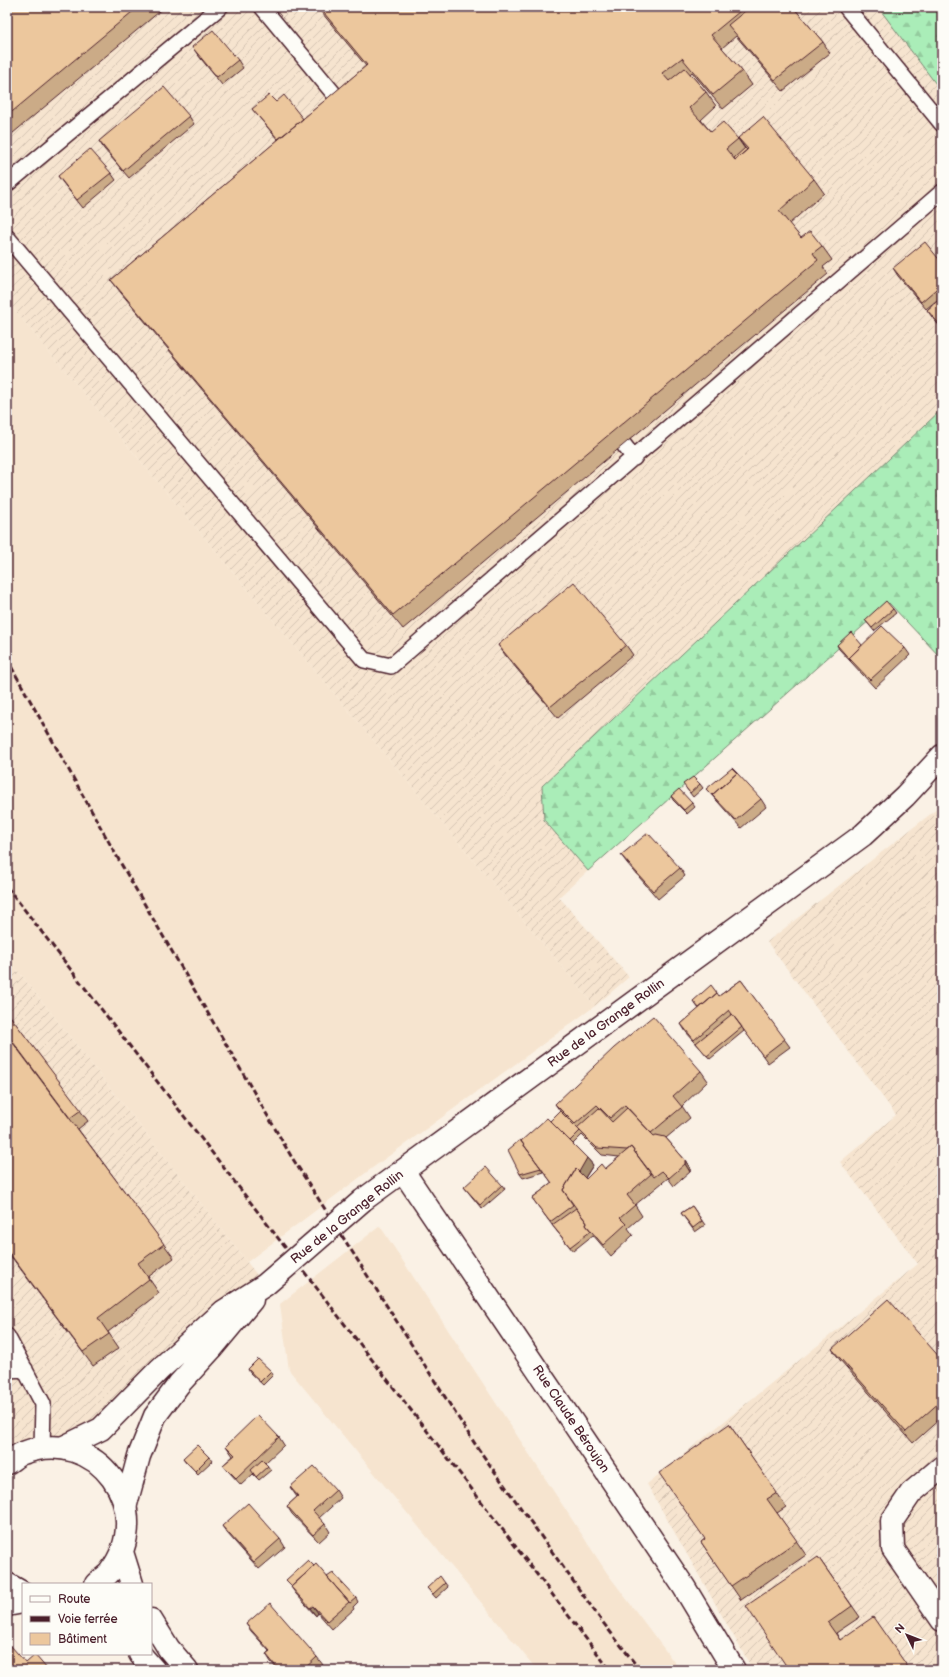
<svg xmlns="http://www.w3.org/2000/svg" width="949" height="1677" viewBox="0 0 949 1677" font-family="'Balsamiq Sans',sans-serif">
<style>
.built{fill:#f6e4cf}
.industrial{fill:url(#industrial-furrows)}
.forest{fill:url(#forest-firs);stroke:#7a8672}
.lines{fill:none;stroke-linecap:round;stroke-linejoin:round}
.lane-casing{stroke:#4a1f2b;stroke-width:18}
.street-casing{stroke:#4a1f2b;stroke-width:25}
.secondary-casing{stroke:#4a1f2b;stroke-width:25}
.primary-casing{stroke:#4a1f2b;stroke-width:25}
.lane{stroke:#fdfcf7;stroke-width:15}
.street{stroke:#fdfcf7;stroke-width:22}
.secondary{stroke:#fdfcf7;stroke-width:22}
.primary{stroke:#fdfcf7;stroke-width:22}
.rail{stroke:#4a1f2b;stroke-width:3;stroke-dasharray:6 3;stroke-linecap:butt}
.secondary-bridge-casing{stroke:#4a1f2b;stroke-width:25;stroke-linecap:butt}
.secondary-bridge{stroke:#fdfcf7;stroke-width:22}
.wall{fill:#cbab87;stroke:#4a1f2b;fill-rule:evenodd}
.shaded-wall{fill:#a58b6e;stroke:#4a1f2b}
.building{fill:#ecc79d;stroke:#4a1f2b}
.labels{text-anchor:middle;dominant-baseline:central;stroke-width:3;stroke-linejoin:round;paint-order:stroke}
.street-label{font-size:13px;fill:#4a1f2b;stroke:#fdfcf7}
</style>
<defs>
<pattern id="industrial-furrows" width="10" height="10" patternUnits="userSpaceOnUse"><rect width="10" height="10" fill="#f6e4cf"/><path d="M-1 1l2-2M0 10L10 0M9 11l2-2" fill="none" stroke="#d4c3b2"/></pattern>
<pattern id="forest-firs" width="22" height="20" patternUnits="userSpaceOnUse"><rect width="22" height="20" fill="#aaedb8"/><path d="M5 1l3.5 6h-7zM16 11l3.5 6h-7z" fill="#94cb9e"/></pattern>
</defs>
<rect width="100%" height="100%" fill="#faf1e5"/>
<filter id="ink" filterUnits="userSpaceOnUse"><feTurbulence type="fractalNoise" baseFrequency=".025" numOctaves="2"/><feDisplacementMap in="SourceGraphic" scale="8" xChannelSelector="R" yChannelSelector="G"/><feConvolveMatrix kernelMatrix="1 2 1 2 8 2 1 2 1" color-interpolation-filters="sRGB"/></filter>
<g filter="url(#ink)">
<path class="built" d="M7,301L595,1006L375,1166L247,1262L7,957Z
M380,1226L607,1573L680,1670H537L289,1370L280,1304Z"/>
<path class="industrial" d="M7,7H878L942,92V409L542,786L544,820L588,871L559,897L629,977L595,1006L7,301Z
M942,805V1670H753L647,1484L918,1264L840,1162L896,1115L767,942Z
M7,957L265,1285L62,1448L21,1453L7,1447Z"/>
<path class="forest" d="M878,7H942V92Z
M942,409V657L941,658L889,603L588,871L544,820L542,786Z"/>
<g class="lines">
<g class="lane-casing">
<path id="lane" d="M262,7L344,106
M846,7L942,124
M7,184L220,7
M7,237L364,660L391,666L942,192
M624,445L634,458
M7,1336L43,1404L42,1448
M7,1370L25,1369"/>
</g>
<g class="street-casing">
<path id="street" d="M403,1171L684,1587L734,1670
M942,1467L911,1493L892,1521L893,1549L942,1620
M7,1605L23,1602"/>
</g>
<g class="secondary-casing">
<path id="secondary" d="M363,1200L863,835L905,796L942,756
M62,1448L101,1429L160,1369L224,1311L265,1285L279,1273
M126,1504L139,1456L155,1416L179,1384L212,1348L252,1300"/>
</g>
<g class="primary-casing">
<path id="primary" d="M7,1463C12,1460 17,1455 23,1453C97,1425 158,1509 110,1572C106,1577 100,1580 96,1584
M122,1552L132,1584
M7,1584L23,1593
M151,1620L169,1649L187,1670
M140,1654L154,1670"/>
</g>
<use href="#lane" class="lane"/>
<use href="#street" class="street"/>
<use href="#secondary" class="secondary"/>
<use href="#primary" class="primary"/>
<path class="rail" d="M7,659L120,862L291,1156L477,1447L601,1620L640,1670
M7,887L451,1462L610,1670"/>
<g class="secondary-bridge-casing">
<path id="secondary-bridge" d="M279,1273L363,1200"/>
</g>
<use href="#secondary-bridge" class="secondary-bridge"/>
</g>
<path class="wall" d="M7,7H165L7,138Z
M317,7H793L823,42L830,53L783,91L736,36L722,48L742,71L752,85L723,109L692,72L690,74L706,92L716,106L701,120L711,132L738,139L745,149V148L738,138L814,179L824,193L789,224L801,238L822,246L832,260L823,267L828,274L403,629L121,293L111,280L278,140L258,116L252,109L276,102L303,119L366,66Z
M192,47L238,60L243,68L222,85L198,55Z
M189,116L194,124L129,178L104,149L99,141Z
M111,173L116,180L83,208L63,183L58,176Z
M942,263V296L926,309L898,276L893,268Z
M942,297V329L932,317L927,310Z
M893,609L896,613L874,631L865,620Z
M498,645H626L633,655L558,718L506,656Z
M837,645L905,648L910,655L875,688L839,649Z
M700,784L703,788L693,797L686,788Z
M706,789L761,799L766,807L741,828L718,802Z
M671,796L692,803L695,807L687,814L673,800Z
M621,855L680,868L685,876L658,899L627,863Z
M741,980L790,1047L768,1063L742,1027L744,1031L710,1059L686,1032L681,1024L699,1009L693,1001L719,996Z
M7,1012L88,1121L78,1129L174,1258L148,1277L159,1293L108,1332L119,1348L93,1366L7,1251Z
M701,1071L708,1081L682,1106L690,1118L666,1138L685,1160L690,1168V1172L674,1186L668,1178L635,1205L642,1216L628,1228L633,1235L611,1256L593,1235L573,1251L555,1229L532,1198L552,1183L532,1156L543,1172L523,1178L520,1174L521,1141L550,1121L560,1111L555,1104ZM582,1135L602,1155L619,1157L605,1169L586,1179L585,1178L593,1165L587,1158L573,1144Z
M502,1185L505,1189L482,1209L464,1187Z
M692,1206L705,1225L695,1232L681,1213Z
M832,1349L942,1360V1417L913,1443L840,1360Z
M248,1369L271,1371L273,1375L263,1385L250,1373Z
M729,1424L786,1507L777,1513L806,1555L741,1600L701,1542L705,1539Z
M279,1437L284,1445L265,1463L271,1470L259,1480L253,1474L241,1485L229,1472L223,1465L233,1456L226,1446Z
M209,1457L212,1461L198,1474L186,1462L183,1458Z
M290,1487L336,1490L341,1498L319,1518L325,1524L330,1532L319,1542L292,1514L287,1506L297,1497Z
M222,1526L280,1539L285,1547L259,1569L227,1533Z
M818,1557L860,1617L836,1633L840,1640L910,1670H789Z
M314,1566L327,1577L356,1598L358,1602L353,1607L354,1609L332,1629L318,1613L316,1616L296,1594L291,1587L292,1586L286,1580Z
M445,1583L448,1587L436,1598L427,1588Z
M246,1624L317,1657L323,1665L316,1670H278L271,1662L266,1654L269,1651L251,1631Z"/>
<path class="shaded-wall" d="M587,1158L593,1165L570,1201L565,1193Z
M685,1160L690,1168V1172L685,1164Z
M313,1606L318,1613L316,1616L310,1608Z"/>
<path class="building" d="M7,7H138L7,116Z
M319,7H745L711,35L742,71L713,95L682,58L662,73L669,81L685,68L706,92L689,108L711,132L723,122L738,139L726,149L735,160L748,149L738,138L763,117L814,179L779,211L801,238L810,231L822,246L813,253L818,260L393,615L111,280L367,65Z
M750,7H793L823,42L775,80L728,25Z
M213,30L238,60L217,77L192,47Z
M164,87L189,116L123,171L99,141Z
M269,95L276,102L284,95L303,119L278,139L252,109Z
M745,148L747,150L735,160L734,158Z
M90,149L111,173L77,200L58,176Z
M925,242L942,263V284L921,302L893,268Z
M942,297V327L927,310Z
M574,582L626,645L550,707L498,645Z
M886,601L893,609L872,628L865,620Z
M882,626L905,648L870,680L849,658Z
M851,632L862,645L849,658L851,661L837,645Z
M732,768L737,773L712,795L715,798L706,789Z
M737,773L761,799L736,820L712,795Z
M693,777L700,784L690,793L683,784Z
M679,789L692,803L684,810L671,796Z
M648,833L680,868L653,891L621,855Z
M741,980L785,1039L763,1056L729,1010L694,1040L681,1024L717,993L719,996Z
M711,985L717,993L699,1008L693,1001Z
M7,1012L81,1110L70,1118L7,1034Z
M732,1014L742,1027L707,1056L696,1043Z
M653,1016L701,1071L673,1096L682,1107L651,1133L625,1105L610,1118L597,1105L575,1124L555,1104L614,1048Z
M7,1035L164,1244L138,1263L149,1279L98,1318L109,1334L83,1352L7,1250Z
M599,1108L612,1122L627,1108L654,1136L656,1135L665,1137L685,1160V1164L669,1178L662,1171L654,1177L631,1147L627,1150L597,1148L577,1128Z
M560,1111L580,1131L570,1141L550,1121Z
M547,1118L587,1158L579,1172L576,1169L563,1190L573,1205L550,1222L532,1198L552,1183L521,1141Z
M520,1140L541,1168L520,1174L508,1150Z
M631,1147L651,1174L627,1195L635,1205L620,1218L626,1224L603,1245L586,1225L587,1223L563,1190L576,1169L586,1179L601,1164L605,1169Z
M486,1167L502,1185L480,1205L464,1187Z
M692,1206L702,1221L693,1228L681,1213Z
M576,1208L587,1223L586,1225L591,1231L570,1247L552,1225Z
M888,1299L942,1360V1400L906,1432L832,1349Z
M258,1359L271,1371L260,1382L248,1369Z
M258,1415L279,1437L236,1478L223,1465L235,1455L226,1446Z
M729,1424L777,1493L767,1499L797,1541L731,1586L701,1542L705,1539L659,1473Z
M197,1445L209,1457L195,1471L183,1458Z
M262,1460L268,1466L256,1477L251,1470Z
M314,1466L336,1490L313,1511L325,1524L313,1535L287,1506L298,1496L290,1487Z
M248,1503L280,1539L254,1562L222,1526Z
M818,1557L852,1606L828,1623L840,1640L873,1617L910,1670H789L746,1606Z
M308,1560L314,1566L292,1586L286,1580Z
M316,1564L349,1602L327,1621L313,1606L310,1608L291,1587Z
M333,1573L356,1598L350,1603L327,1577Z
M440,1576L445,1583L433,1594L427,1588Z
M270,1603L317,1657L303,1670H279L266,1654L270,1651L246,1624Z
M11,1646L26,1663L35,1655L48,1670H7V1650Z"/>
</g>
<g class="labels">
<g class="street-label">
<text transform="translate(606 1023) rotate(-36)">Rue de la Grange Rollin</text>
<text transform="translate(347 1217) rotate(-39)">Rue de la Grange Rollin</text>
<text transform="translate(571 1419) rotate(56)">Rue Claude Béroujon</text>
</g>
</g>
<rect width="949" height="1677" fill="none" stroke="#fdfcf7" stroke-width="24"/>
<rect x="12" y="12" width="925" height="1653" fill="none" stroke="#4a1f2b" stroke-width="1.5" filter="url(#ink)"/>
<rect x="22" y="1583" width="130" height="72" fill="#fdfcf7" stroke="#b5a4a5"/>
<rect x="30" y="1596" width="20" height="6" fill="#fdfcf7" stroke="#b5a4a5"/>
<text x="58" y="1603" font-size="12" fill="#4a1f2b">Route</text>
<rect x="30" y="1616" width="20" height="6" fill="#4a1f2b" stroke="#b5a4a5"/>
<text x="58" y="1623" font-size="12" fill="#4a1f2b">Voie ferrée</text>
<rect x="30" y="1633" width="20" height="12" fill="#ecc79d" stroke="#b5a4a5"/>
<text x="58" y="1643" font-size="12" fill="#4a1f2b">Bâtiment</text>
<g transform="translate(907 1635) rotate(313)" stroke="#fdfcf7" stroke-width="3" paint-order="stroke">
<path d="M0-3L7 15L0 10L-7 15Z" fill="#4a1f2b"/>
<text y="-6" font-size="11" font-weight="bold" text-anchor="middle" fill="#4a1f2b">N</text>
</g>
</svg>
